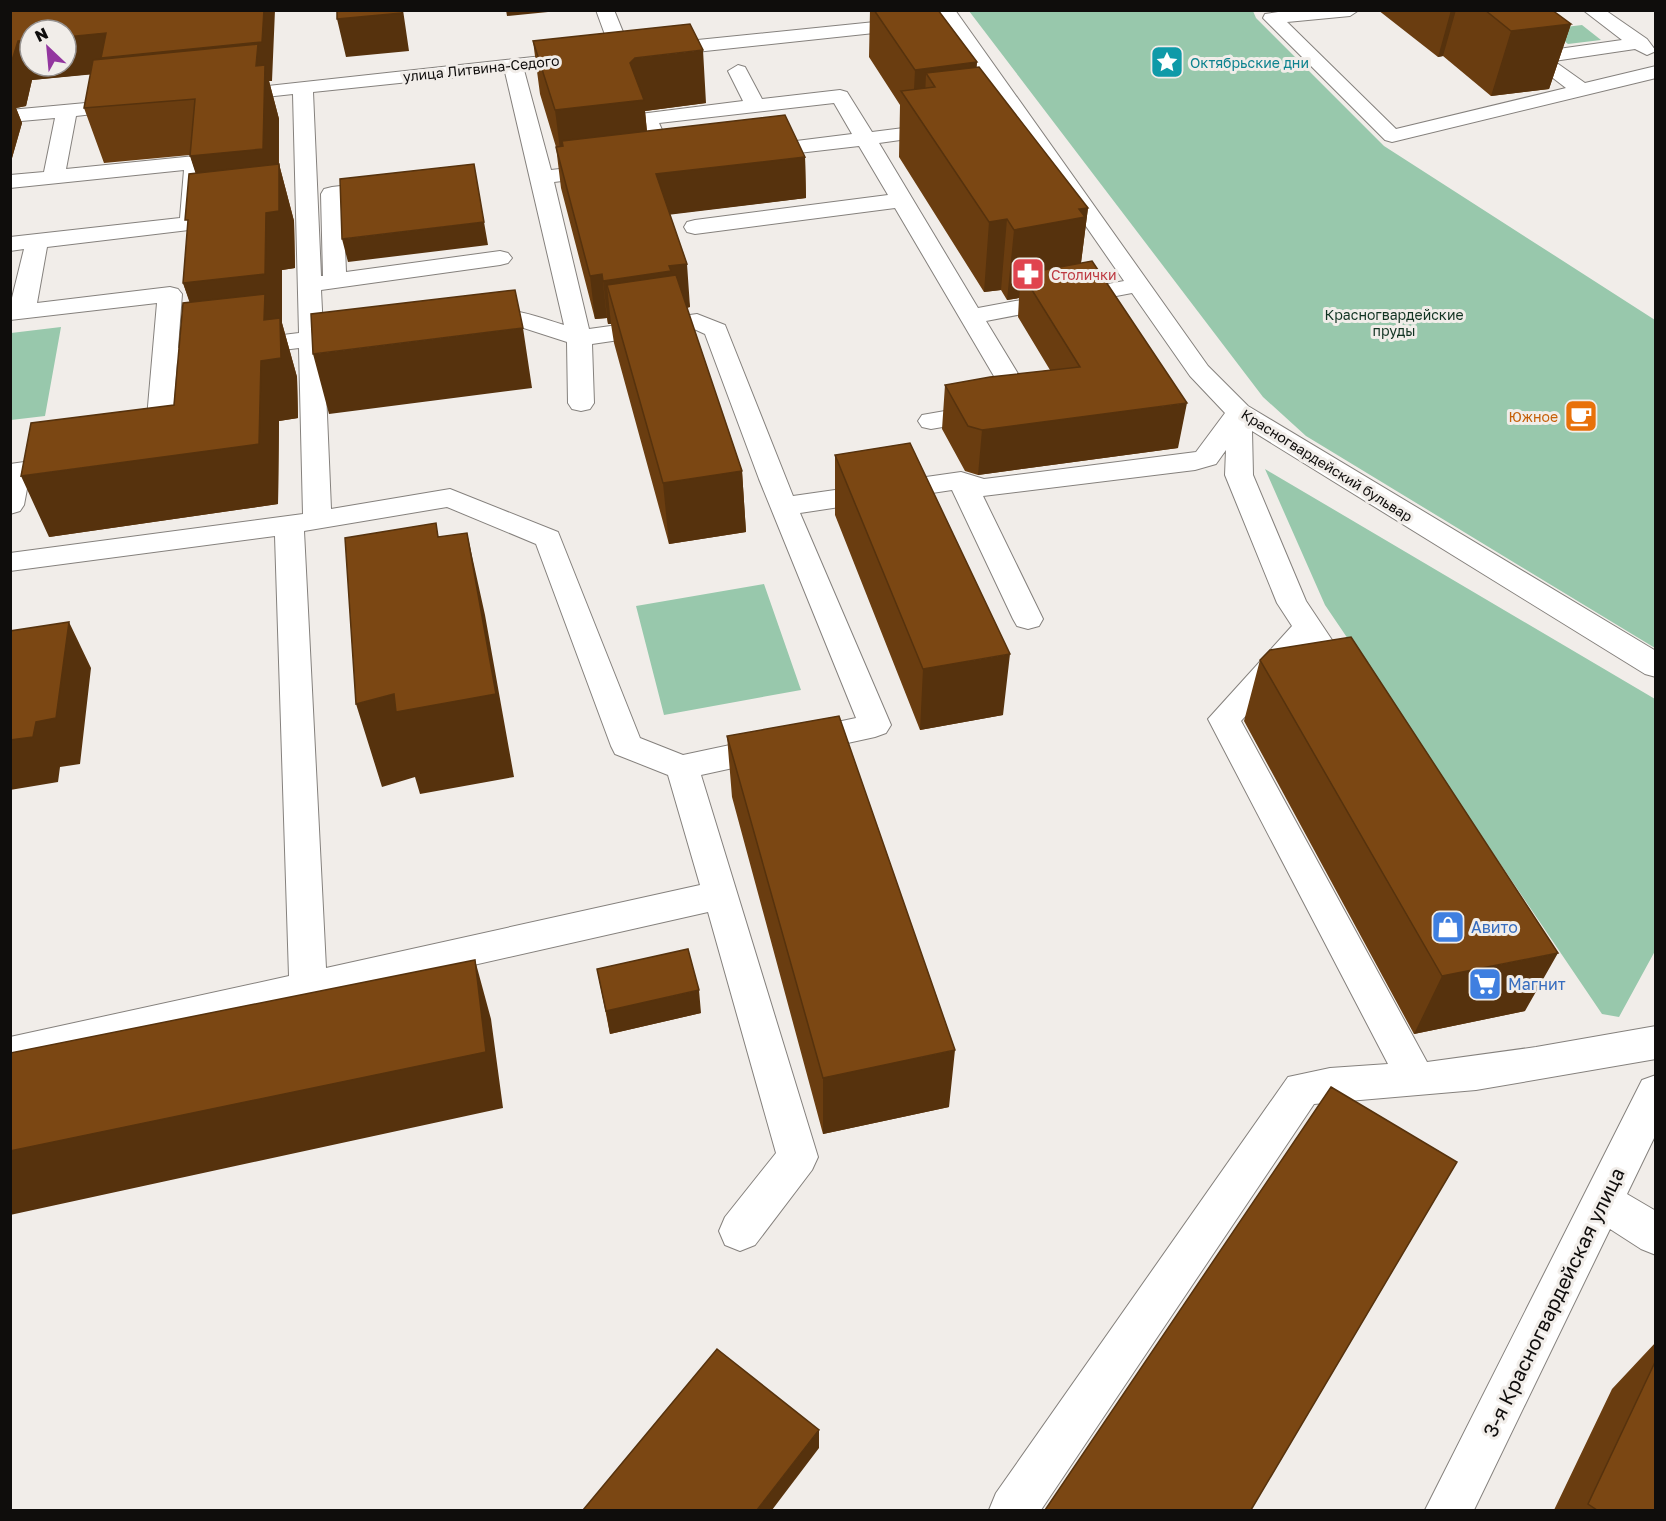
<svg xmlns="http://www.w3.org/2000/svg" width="1666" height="1521" viewBox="0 0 1666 1521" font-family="'Golos Text',sans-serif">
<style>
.green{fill:#98c8ac}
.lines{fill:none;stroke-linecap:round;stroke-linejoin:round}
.minor-casing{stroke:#85817d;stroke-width:2}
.minor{fill:#fff;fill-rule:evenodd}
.wall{fill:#6a3d10}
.shaded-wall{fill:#56320d}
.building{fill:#7b4713;stroke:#56320d;stroke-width:1.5}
.labels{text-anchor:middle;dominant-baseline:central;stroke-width:6;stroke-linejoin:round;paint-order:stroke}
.far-culture-label{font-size:14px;fill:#0d838f;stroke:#f1ede9;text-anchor:start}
.far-street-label{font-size:14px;fill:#0f0d0c;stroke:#f1ede9}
.far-health-label{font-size:14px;fill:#be3a42;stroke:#f1ede9;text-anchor:start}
.far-park-label{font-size:14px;fill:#123322;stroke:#f1ede9}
.far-food-label{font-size:14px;fill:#c56008;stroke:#f1ede9;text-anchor:end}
.shop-label{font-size:16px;fill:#366cbe;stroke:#f1ede9;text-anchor:start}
.near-street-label{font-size:20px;fill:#0f0d0c;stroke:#f1ede9}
</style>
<rect width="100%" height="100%" fill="#f1ede9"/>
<path class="green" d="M969,11H1253L1256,18L1384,146L1655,320V648L1306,436L1263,397Z
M1582,25L1601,40L1568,44L1549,29Z
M61,327L45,416L11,420V333Z
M1265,469L1655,699V951L1619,1017L1602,1014L1325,605Z
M764,584L801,690L664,715L636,606Z"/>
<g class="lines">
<g class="minor-casing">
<path id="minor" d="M596,10H614L632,54L629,58L622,60L612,54Z
M936,10H955L1208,366L1248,406L1656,651V677L1645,674L1252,431L1253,475L1306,601L1336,646L1332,653L1321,656L1310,653L1306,648L1241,721L1427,1062L1536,1047L1656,1026V1059L1476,1090L1314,1104L1041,1510H989L996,1493L1288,1077L1330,1068L1388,1064L1208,719L1292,626L1277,603L1225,475L1226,450L1216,464L1195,470L983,496L1043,619L1039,626L1028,629L1017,626L1013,619L952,490L800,513L891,725L886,733L875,737L701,775L818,1157L812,1170L755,1245L740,1251L725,1245L719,1231L725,1217L776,1153L708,912L10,1070V1037L289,976L275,536L10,571V553L303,514L299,348L177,363L170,452L167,458L157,460L147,458L144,452L157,303L10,320V306L24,249L10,251V237L180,218L184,170L10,188V175L44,172L55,118L10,122V110L129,99L136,101L139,105L136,109L76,116L66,169L195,156L203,157L206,162L202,215L231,212L239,214L242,219L239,224L47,247L37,303L170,287L178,289L182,294L178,348L299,333L293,94L228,101L221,99L218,95L221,91L579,52L586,54L589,58L586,62L524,70L551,170L603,164L611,165L614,170L611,175L603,176L554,182L589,329L697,314L725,325L793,496L961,472L984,479L1196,452L1225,413L1190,376L1132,293L986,321L1037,405L1033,411L1024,413L931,429L922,427L918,421L922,415L1008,400L895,208L695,234L687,232L684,227L687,222L695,220L888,195L859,146L756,158L749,156L745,152L749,148L756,146L852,134L834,103L659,123L676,162L673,167H657L637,118L640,114L743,101L728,71L738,65L745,67L762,99L840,90L847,92L872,132L943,123L950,125L953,129L950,133L879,143L978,308L1124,281ZM505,72L564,325C529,314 505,304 467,313L464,318L467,323L476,325L505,322L567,342L568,403L572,409L581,411L590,409L594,403L592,344L694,329L705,334L759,479L856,718L683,755L640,738L558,532L450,489L331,509L324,344L365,338L368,333L365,328L356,326L323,330L321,290L500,265L508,263L512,258L508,253L500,251L346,272L343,199L392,193L395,188L392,183L384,181L332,187L324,189L321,194L323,276H321L313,92ZM447,507L536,544L611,746L615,754L668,775L700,885L326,968L304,531Z
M1291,10H1359L1350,16L1287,22L1396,129L1566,88L1527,58L1537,52L1622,40L1583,10H1605L1647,39L1656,51L1647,55L1635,49L1554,61L1585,83L1656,66V78L1392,142L1385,140L1263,18L1265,14Z
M914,18L923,24L921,28L658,56L648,50L658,44Z
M67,456L77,458L81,464L77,470L29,478L24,505L20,511L10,514V464Z
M1656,1075V1134L1627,1194L1656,1211V1255L1641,1249L1610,1229L1474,1510H1425L1642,1080Z"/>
</g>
<use href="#minor" class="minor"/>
</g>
<path class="wall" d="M10,10L272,81H269L279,119V164L294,221L295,268L282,270V323L297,377L298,418L279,421L278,504L49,537L174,405L190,302L183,283L196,173L190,155L104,163L84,108L91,74L32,80L26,106L16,108L22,123L10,165Z
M870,10H938L977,62L976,68L1088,208L1081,263L1178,448L978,475L965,471L942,429L945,385L1050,370L1018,317L1019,298L1007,300L1001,290L984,292L899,157L900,105L869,57Z
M1378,10H1552L1571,24L1549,89L1491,96L1443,56L1438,57Z
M533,41L706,103L645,111L647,131L805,157L806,198L670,214L690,307L687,308L742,471L746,532L669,544L614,343L611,324H608L607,318L595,319L561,188L556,147L540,94Z
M835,455L1003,715L920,730L835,515Z
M1260,660L1525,1011L1414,1034L1244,721Z
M727,736L949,1107L823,1134L732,797Z
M597,969L701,1013L610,1034Z
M1656,1342V1510H1554L1612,1389Z"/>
<path class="shaded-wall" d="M264,10H275L272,81H269L279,119L278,205L208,212L190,156L264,95L106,73L32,80L26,106L16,108L22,123L10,165V67L18,41L30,40V66H66V37Z
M403,10L409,51L346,57L337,19Z
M506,10H558V11L507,16Z
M1451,10H1456L1443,56L1438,57Z
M1571,24L1549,89L1491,96L1511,31Z
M703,50L706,103L645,111L649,155L562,141L565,165H562L555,110L630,63L635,58Z
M977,62L973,115L935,87L926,73L924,122L913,109L915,70Z
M805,157L806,198L659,216L656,174Z
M279,164L294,221L295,268L282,270V323L297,377L298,418L279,421L278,504L49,537L21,476L259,444L203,342L183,283L266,213Z
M1088,208L1079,278L1022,274L1019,298L1007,300L1014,230L1079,209Z
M1007,219L1001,290L984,292L989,222Z
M484,222L488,245L348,262L342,239Z
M687,264L690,307L674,309L607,285L611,324H608L603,281L669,266Z
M602,274L607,318L595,319L590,276Z
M523,328L532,388L329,414L313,354Z
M1187,403L1178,448L978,475L982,430Z
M742,471L746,532L669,544L663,483Z
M467,533L485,615L514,777L420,794L415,777L382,787L356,704L394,694Z
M69,622L91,668L80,764L60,767L58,782L10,790V740L36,722Z
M1010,654L1003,715L920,730L923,669Z
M1558,953L1525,1011L1414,1034L1442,976Z
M475,960L491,1019L503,1108L10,1215V1151Z
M699,990L701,1013L610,1034L606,1011Z
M955,1050L949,1107L823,1134V1078Z
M819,1430V1448L772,1510H757Z"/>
<path class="building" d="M10,10H264L262,42L101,58L106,33L66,37V30H30V40L18,41L10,67Z
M337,10H401L402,13L337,19Z
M874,10H938L977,62L915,70Z
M1485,10H1552L1571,24L1511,31Z
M690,24L703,50L635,58L630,63L644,100L555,110L533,41Z
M258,44L256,66L265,65L263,149L190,156L195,99L84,108L93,60Z
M979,67L1088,208L1079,209L1085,217L1014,230L1007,219L989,222L901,91L935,87L926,73Z
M785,115L805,157L656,174L687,264L669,266L671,271L603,281L602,274L590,276L556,147L563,146L562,141Z
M279,164V211L266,213L265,274L183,283L188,220H185L189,174Z
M474,164L484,222L342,239L340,179Z
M1092,261L1187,403L982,430L968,426L945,385L990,377L1080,367L1022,274Z
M676,275L742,471L663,483L607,285Z
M515,290L523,328L313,354L311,314Z
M265,294L264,320L280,318L281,358L261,361L259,444L21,476L31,423L174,405L183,303Z
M910,443L1010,654L923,669L835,455Z
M436,523L438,537L467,533L496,694L396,712L394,694L356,704L345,538Z
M69,622L56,718L36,722L33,737L10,740V631Z
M1351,637L1558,953L1442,976L1260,660L1270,650Z
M839,716L955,1050L823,1078L727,736Z
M688,949L699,990L606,1011L597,969Z
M475,960L486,1052L10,1151V1053Z
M1331,1087L1457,1162L1251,1510H1045Z
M717,1349L819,1430L757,1510H583Z
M1656,1360V1510H1597L1588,1504Z"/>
<defs>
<g id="sight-square" transform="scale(1.725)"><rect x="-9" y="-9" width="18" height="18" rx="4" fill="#0f9aa8" stroke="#f1ede9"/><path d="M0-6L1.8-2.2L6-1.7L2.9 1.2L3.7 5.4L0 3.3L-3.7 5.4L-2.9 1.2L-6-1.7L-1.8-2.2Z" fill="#fff"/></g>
<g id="pharmacy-square" transform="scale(1.725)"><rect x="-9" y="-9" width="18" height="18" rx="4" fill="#e0444e" stroke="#f1ede9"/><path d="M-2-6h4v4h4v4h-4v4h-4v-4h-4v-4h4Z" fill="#fff"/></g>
<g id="cafe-square" transform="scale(1.725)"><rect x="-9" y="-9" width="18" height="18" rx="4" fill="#e8710a" stroke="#f1ede9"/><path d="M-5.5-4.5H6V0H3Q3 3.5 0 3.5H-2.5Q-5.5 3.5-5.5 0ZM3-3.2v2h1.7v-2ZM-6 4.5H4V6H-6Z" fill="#fff"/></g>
<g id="shop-square" transform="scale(1.725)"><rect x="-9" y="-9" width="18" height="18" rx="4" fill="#3f7fe0" stroke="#f1ede9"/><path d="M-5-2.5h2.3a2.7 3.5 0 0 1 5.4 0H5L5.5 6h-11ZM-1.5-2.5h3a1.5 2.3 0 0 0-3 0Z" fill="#fff"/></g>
<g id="supermarket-square" transform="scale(1.725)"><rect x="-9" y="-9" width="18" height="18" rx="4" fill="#3f7fe0" stroke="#f1ede9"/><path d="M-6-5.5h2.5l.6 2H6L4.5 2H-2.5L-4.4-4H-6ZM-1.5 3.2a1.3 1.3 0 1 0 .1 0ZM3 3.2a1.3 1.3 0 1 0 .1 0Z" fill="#fff"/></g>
</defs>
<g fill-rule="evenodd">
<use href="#sight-square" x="1167" y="62"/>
<use href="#pharmacy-square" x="1028" y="274"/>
<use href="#cafe-square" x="1581" y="416"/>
<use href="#shop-square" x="1448" y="927"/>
<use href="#supermarket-square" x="1485" y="984"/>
</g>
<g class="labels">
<g class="far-culture-label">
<text x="1190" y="62">Октябрьские дни</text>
</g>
<g class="far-street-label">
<text transform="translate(481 68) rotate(-6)">улица Литвина-Седого</text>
<text transform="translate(1327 465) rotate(32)">Красногвардейский бульвар</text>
</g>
<g class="far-health-label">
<text x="1051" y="274">Столички</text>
</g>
<g class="far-park-label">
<text x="1394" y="314">Красногвардейские<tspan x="1394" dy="16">пруды</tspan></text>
</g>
<g class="far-food-label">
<text x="1558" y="416">Южное</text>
</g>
<g class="shop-label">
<text x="1471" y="927">Авито</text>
<text x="1508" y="984">Магнит</text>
</g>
<g class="near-street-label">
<text transform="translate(1553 1302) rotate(-64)">3-я Красногвардейская улица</text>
</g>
</g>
<rect width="1666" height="1521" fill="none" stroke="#0f0d0c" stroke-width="24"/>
<g transform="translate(48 48) rotate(334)"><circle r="28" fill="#f1ede9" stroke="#979391" stroke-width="1.5"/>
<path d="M0-4.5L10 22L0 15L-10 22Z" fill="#93369f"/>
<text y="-9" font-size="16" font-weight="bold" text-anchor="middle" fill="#0f0d0c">N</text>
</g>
</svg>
